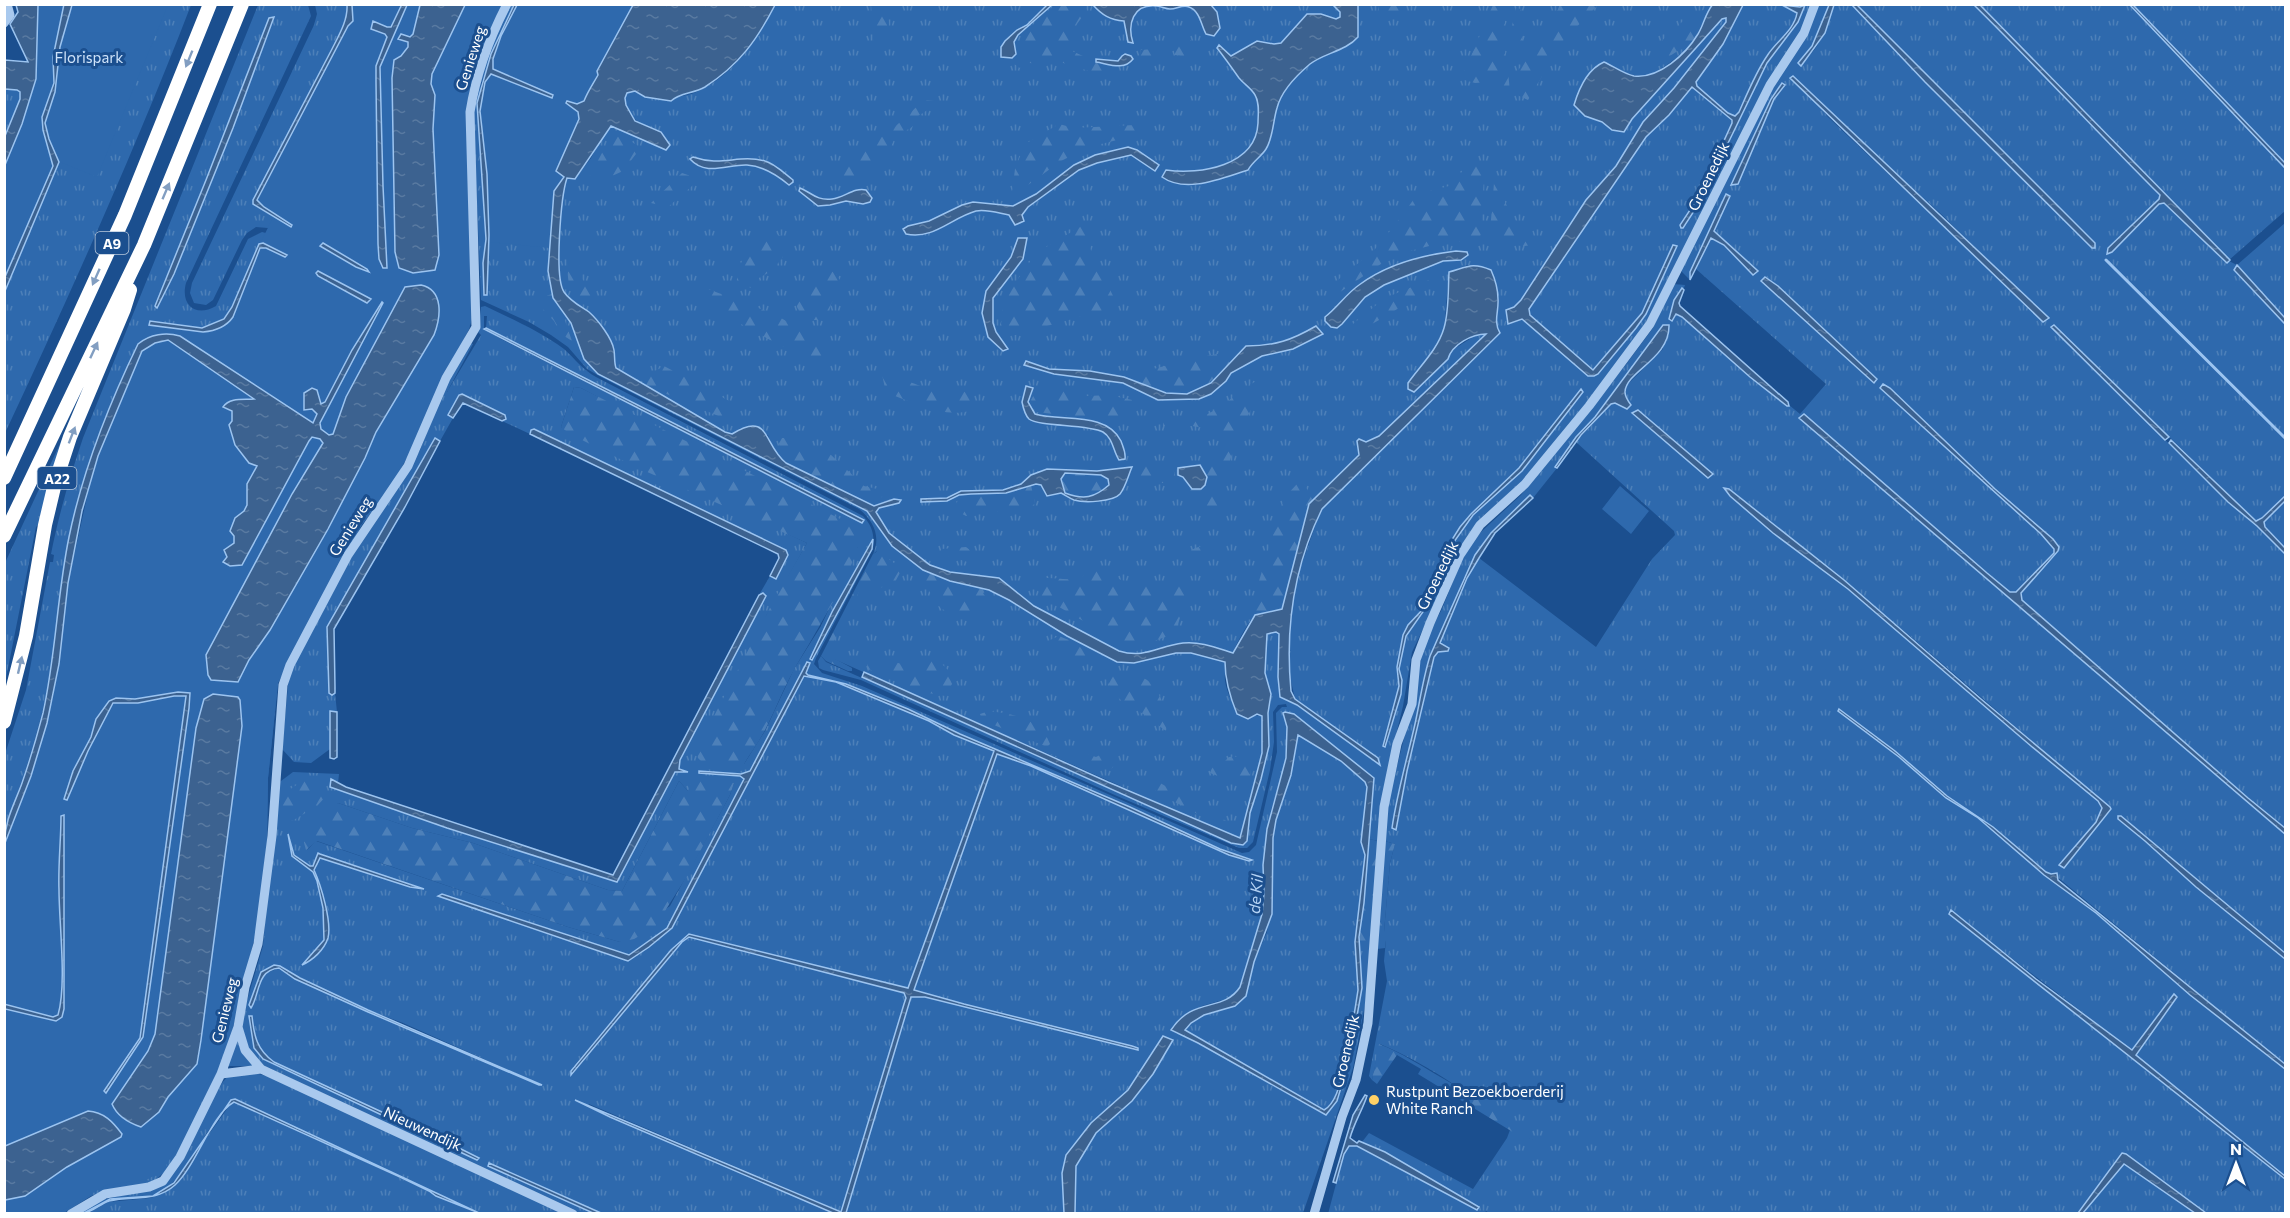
<svg xmlns="http://www.w3.org/2000/svg" width="2290" height="1218" viewBox="0 0 2290 1218" font-family="Commissioner,sans-serif">
<style>
.grass{fill:url(#grass-tufts);fill-rule:evenodd}
.forest{fill:url(#forest-firs)}
.park{fill:#2e69ad}
.water{fill:url(#water-ripples);stroke:#9cc4f0;stroke-width:1.5;fill-rule:evenodd}
.lines{fill:none;stroke-linecap:round;stroke-linejoin:round}
.stream{stroke:#9cc4f0;stroke-width:3}
.minor{stroke:#a9c9ee;stroke-width:9}
.highway{stroke:#fff;stroke-width:14}
.oneway{fill:#829ec1}
.poi-dot{fill:#ffd166;stroke:#1b4f8f;stroke-width:2}
.labels{text-anchor:middle;dominant-baseline:central;stroke-width:6;stroke-linejoin:round;paint-order:stroke}
.shield{fill:#1b4f8f;stroke:#bbcadd;stroke-width:1.5}
.shield-label{font-size:14px;font-weight:bold;fill:#fff}
.park-label{font-size:15px;fill:#cfe3fa;stroke:#1b4f8f}
.street-label{font-size:15px;fill:#fff;stroke:#1b4f8f}
.poi-label{font-size:15px;fill:#fff;stroke:#1b4f8f;text-anchor:start}
.water-label{font-size:16px;font-style:italic;fill:#b5d3f5;stroke:#1b4f8f}
</style>
<defs>
<pattern id="grass-tufts" width="24" height="20" patternUnits="userSpaceOnUse" patternTransform="scale(1.5)"><rect width="24" height="20" fill="#2e69ad"/><path d="M3 7l-1-3M5 7V3M7 7l1-3M15 17l-1-3M17 17v-4M19 17l1-3" fill="none" stroke="#4d80b9"/></pattern>
<pattern id="forest-firs" width="22" height="20" patternUnits="userSpaceOnUse" patternTransform="scale(1.5)"><rect width="22" height="20" fill="#2e69ad"/><path d="M5 1l3.5 6h-7zM16 11l3.5 6h-7z" fill="#4d80b9"/></pattern>
<pattern id="water-ripples" width="26" height="14" patternUnits="userSpaceOnUse" patternTransform="scale(1.5)"><rect width="26" height="14" fill="#3c6290"/><path d="M2 4q2-2 4 0t4 0M15 11q2-2 4 0t4 0" fill="none" stroke="#597aa1"/></pattern>
</defs>
<rect width="100%" height="100%" fill="#1b4f8f"/>
<path class="grass" d="M72,5H191C135,150 71,292 5,433V291L59,162Z
M258,5H308L311,16L186,283C180,305 196,318 216,306L248,239L262,232L273,235L360,284L376,286L470,283L472,286L473,314L469,329L435,393L416,441L392,485L361,526L287,662L278,683L268,778L267,842L257,927L228,1049L196,1119L171,1167L150,1184L102,1192L91,1196L64,1213H5V1200L25,1196L67,1167L121,1137L122,1134L116,1125L123,1118L132,1124L141,1127C154,1120 159,1110 168,1098C176,1086 188,1076 197,1064L242,726L240,700L225,695L223,681L238,682L240,680L249,660L270,630L328,529L365,458L376,432L434,335C443,310 441,276 405,287L346,397L333,434L329,435L321,429L320,423L383,303L354,291L319,272L316,273L318,276L315,275L312,287C328,289 332,298 348,302C345,317 339,338 352,350L335,380L247,379L189,340L171,334H161L143,340L138,344C110,402 87,460 72,523C60,572 60,622 51,672C41,726 24,777 5,828L4,757L26,690L50,562H53L54,555L51,554C59,514 70,476 83,438ZM274,17L233,128L174,274L157,308L155,306L206,180L269,18ZM263,243L287,255L286,257L266,248H260L233,317C226,327 215,331 203,332L149,325L150,322L202,328L225,319L232,307L259,245Z
M315,5H347V12L343,26L332,49L253,200V204L286,225L291,227L292,225L323,243L320,246L367,273L369,271L367,269L381,265L383,268H387L380,67L407,5H421L413,34L411,37L401,34L399,38L408,42V47L401,57L394,60L392,99L395,252L399,268C410,274 423,275 435,270L439,255L433,129L435,95L431,84L432,74L465,5H503L472,75L467,113L472,273L466,277L365,280L268,228L256,227L247,233L242,240L213,300L206,305L194,303L190,293L192,283L314,25L317,14Z
M510,5H514L498,37L481,84L478,129L484,189L486,239L483,263L484,295H487L488,213L481,99L485,82L517,5L598,75L584,101L551,240L548,271L553,298L571,323L584,359L598,374L867,511L877,526L889,532L876,511L879,508L899,503L886,501L875,507L786,463C775,455 771,448 768,435L741,428L732,434L725,432L616,368C614,362 615,356 614,350C612,335 596,318 585,309C578,303 569,300 564,292C553,277 561,195 567,178L575,179L591,158L607,128L610,126L647,127C635,121 620,108 627,92C640,89 645,100 657,99C668,97 684,97 694,93C732,77 757,40 775,5H1713C1704,16 1700,30 1693,42C1688,50 1679,56 1672,61C1642,84 1635,77 1604,62L1574,105L1585,116L1624,132L1632,119L1722,18H1726V22L1674,88L1643,122L1616,166L1586,200L1521,300L1514,307L1506,310L1507,322L1513,323L1522,319L1588,376H1594L1636,328L1646,314L1672,258L1654,287L1642,313L1593,370L1530,315L1529,309L1646,137L1669,115L1692,87L1732,120V123L1698,198L1680,225H1686L1767,63L1798,22L1805,5H1812L1804,25L1659,301L1633,343L1565,430L1524,480L1484,515L1472,529L1453,558L1435,604L1412,652L1403,706L1387,772L1378,841L1369,839L1374,778L1294,714L1287,727L1286,758L1283,772L1271,810L1263,865L1264,893L1262,914L1240,987L1233,997L1202,1006L1171,1030L1177,1034L1204,1015L1235,1006L1246,996L1254,962L1267,932L1273,894V838L1276,820L1291,775L1297,734L1341,761L1366,782L1367,787L1361,842L1365,855L1355,942L1358,990L1348,1054L1350,1055L1362,988L1359,942H1371L1365,1005L1353,1068L1303,1213H1075V1166L1096,1133L1132,1101L1172,1040L1164,1036L1128,1090L1091,1123L1066,1155L1062,1173L1064,1213H846L911,997H925L1135,1050L1138,1048L964,1004L914,990L997,754L1031,766L1229,855L1251,861L1250,859L1220,849L1130,807L960,734L908,709L846,684L808,675L806,673L808,663L750,771L741,774L699,771L700,773L740,776L744,779L667,928L629,955L442,894L438,895L625,960H628L672,928L804,676L836,682L929,721L954,735L994,751L908,988L689,934L671,950L573,1067L572,1075L682,942L689,937L904,993L906,998L904,1004L842,1212L589,1104L588,1107L610,1117L833,1213H601L493,1165L488,1166L593,1213H578L258,1063L244,1045L241,1021L263,946L277,784L293,772L339,774L338,783L330,787L447,828L617,882L675,772L679,769L678,767L680,760L766,595H759L770,576L775,579L788,553L535,429L530,434L502,421L506,416L462,394L459,395L448,415L453,418L440,441L434,439L327,627L329,693H335L337,712H330V749L311,763L294,762L282,749L289,675L361,539L406,475L420,450L444,390L469,343L473,344L447,392L481,335L478,332L481,307L485,306C512,319 540,331 564,349C575,359 583,370 596,377L863,516C872,525 875,536 873,549L816,658L814,664L822,673L862,686L1242,853L1249,852L1256,845L1277,752L1276,713L1282,707H1287L1286,704L1278,705L1273,712L1274,742L1270,770L1253,842L1247,848H1239L1117,796L861,680L823,670L819,668L818,661L821,656L826,662L1231,843L1243,845L1247,841L1250,813L1261,779L1269,746L1268,713L1271,694L1265,673L1267,634L1277,632L1279,634L1278,677L1287,701L1297,705L1378,762V758L1295,699L1288,667L1292,600L1297,577L1317,521L1322,509L1411,418L1438,395L1496,326L1499,301L1495,279L1468,265L1449,272L1444,330L1432,351C1438,351 1446,353 1452,350C1466,343 1469,336 1487,334L1379,436L1366,442L1360,439L1357,443L1360,455L1313,501L1282,609L1255,615C1245,626 1228,659 1225,674C1223,686 1233,703 1237,714L1262,716V753L1240,839L825,655L877,551L873,554C881,537 874,521 859,509L601,377L587,369L568,347L551,335L529,322L481,300L473,110L485,61ZM484,316H487L486,328L863,521L862,523L501,339L484,329ZM574,387L581,388L647,423L858,546L821,626L794,669L765,731L744,764L766,616L807,543L561,427ZM1581,390L1583,392L1522,471L1473,515L1451,546L1432,599L1406,636L1399,669L1402,680L1401,694L1385,747L1399,686L1397,667L1403,635L1413,619L1424,608L1448,546L1460,527L1471,514L1519,468ZM871,542L866,560L810,659L832,612ZM679,781L688,791L734,783L730,795L670,906L620,942L568,927L316,841L307,850L338,803L412,828L473,843L608,890L622,891ZM288,834L294,855L310,867L313,866L318,854H320L424,889L320,858L314,870C320,882 330,928 327,941C325,948 320,951 314,954L324,940L325,934L323,908L317,881L313,872L292,856ZM280,966L300,978L368,1010L403,1023L542,1085L368,1012L295,979L279,968L264,974L253,1007L249,1005L261,972Z
M1743,5H1782L1797,13C1793,31 1776,41 1767,56C1756,72 1747,94 1739,112L1735,116L1728,113L1697,86L1696,82L1723,44Z
M1819,5H1829L1812,46L1799,63C1820,52 1827,26 1834,5H1852L2092,248H2095V243L1974,125L1857,5H1974C2037,67 2097,132 2160,195L2159,199L2108,248L2107,253L2112,252L2160,204L2164,203L2227,263L2229,261L2237,265L2285,223V318L2263,294L2234,270L2285,324V496L2262,518L2256,521L2054,325L2051,327L2228,502L2257,526L2285,554V828L2248,798L2022,600L2021,593L2058,551L2059,547L2053,539L1995,489L1890,388H1880L2041,534L2054,549V553L2016,592L2013,593L2010,592L1987,573L1804,414L1799,418L2285,834V1064L2056,876L2046,872L1993,827L1947,796L1895,751L1839,709L1899,757L1946,798L1977,817L2044,875L2096,913L2190,995L2285,1069V1176L2136,1055L2177,998L2173,995L2132,1050L1950,911L1949,914L2285,1179V1213H2206L2122,1153L2078,1213L1491,1214L1486,1211L1484,1214H1328L1344,1154L1349,1146H1357L1477,1210L1478,1207L1385,1152L1362,1142L1369,1133L1473,1189L1507,1138L1510,1130L1534,1140C1485,1106 1435,1067 1380,1044L1372,1080L1369,1076L1387,981L1384,961L1386,940L1384,941V932L1390,863L1395,844L1385,841L1388,802L1414,699L1423,644L1441,611L1459,567L1470,545L1481,532L1521,495L1627,363L1653,328L1673,284L1685,285L1674,315L1676,314L1682,317L1750,377L1786,406L1789,405L1800,414L1826,384L1696,269L1711,238L1724,245L1753,275L1714,230L1730,196L1726,194L1690,272V280L1682,272V268L1762,106ZM1793,76L1832,115L1940,213L2049,319L2043,321L1828,117ZM1782,83L1785,85L1774,99L1738,184L1731,185L1771,99ZM1761,282L1778,286L1877,379L1874,383ZM1663,326V349L1627,385L1623,407L1615,403L1611,404L1576,442L1674,531L1675,535L1652,559L1596,647L1479,558L1467,578L1445,630L1440,643L1443,651L1438,652L1434,657L1407,771L1396,830L1392,828L1397,798L1415,724L1425,672L1430,656L1456,601L1463,579L1491,533L1530,495L1533,498L1557,468L1555,467L1576,437L1595,417ZM1633,414L1712,473L1707,477ZM1729,489L1909,635L2111,809L2064,868L2060,865L2096,822L2102,808L2098,801L2031,746L1848,589L1773,533Z
M1980,5H2130L2285,168V211L2229,260Z
M2133,5H2285V163Z
M4,89L17,90L20,92V99L6,132Z
M64,435L38,525L36,527L5,683V563Z
M2285,501V548L2265,527L2264,522Z
M237,1039L245,1057L254,1066H228Z
M254,1073L267,1076L566,1213H479L235,1099L231,1100L206,1134L183,1173L163,1191L153,1196L110,1199L84,1213L74,1214L96,1201L159,1187L222,1083L228,1076Z
M232,1102L244,1106L476,1213L87,1214L108,1202L150,1198L160,1195L174,1186L190,1166L199,1148Z
M2122,1164L2126,1165L2195,1213L2083,1214Z"/>
<path class="forest" d="M1083,4L1087,10L1077,24L1069,43L1072,51L1096,62L1113,66L1108,73H1095L1060,62L1044,64L1029,63L1020,68L1013,63L1023,57L1019,44L1026,31L1055,5Z
M871,5H893L888,8L889,31L874,43Z
M1379,5V4L1403,5L1398,12L1385,22L1378,17Z
M1493,5H1509C1498,36 1509,63 1510,95L1489,82L1475,83L1461,79Z
M1561,5H1598L1562,42L1528,100L1517,95L1516,73L1528,57L1526,47C1543,40 1551,19 1561,5Z
M1516,8L1521,9C1524,22 1527,44 1513,52L1510,35Z
M1710,8L1692,42L1665,59L1656,58L1651,52C1669,34 1685,14 1710,8Z
M1172,39L1191,40L1192,51L1188,57L1175,55Z
M1165,48L1149,64L1140,55L1141,50Z
M924,100L934,101L929,109L915,118L912,127L895,137C891,150 873,175 858,179C854,180 848,180 844,181L840,177L839,165L850,151L886,135Z
M1059,124L1074,128L1135,125L1141,134L1089,147L1061,161L1017,193L1012,192L1015,169L1025,144Z
M620,136L637,145L639,150L623,171L592,185L586,183L610,138Z
M1488,162L1484,175L1481,234L1478,241L1441,243L1394,255L1330,299C1332,274 1362,265 1376,248C1390,232 1402,215 1414,199L1422,193L1449,186L1469,164Z
M682,173L700,179L668,207L651,203Z
M1494,183L1518,225L1523,230L1532,231L1535,243C1519,252 1504,239 1490,232Z
M1090,221L1095,225L1089,240L1091,251L1118,306L1015,335L1008,334L1001,324L1004,299L1036,253Z
M769,234C775,233 782,235 786,240C792,250 785,254 780,260C778,262 777,266 775,268C770,272 764,275 759,278L758,283L751,288L737,282C736,269 746,250 756,242C761,239 765,238 769,234Z
M578,253L581,277L595,301L589,304C567,297 567,279 568,259Z
M828,271L835,272L841,282L837,294L831,304L827,320H810L798,309L794,301C798,291 804,286 809,276L824,275Z
M1429,280C1419,300 1379,319 1359,332L1348,328L1385,298Z
M700,286L774,314L842,353L838,358L823,363L779,345L707,305Z
M552,294L563,315L572,341L561,334L554,321L538,304L540,298Z
M1230,352H1238V357C1218,376 1198,398 1167,393C1153,391 1138,382 1124,377L1194,358Z
M664,366L731,402L732,413L730,421L641,383L650,374Z
M881,370C915,384 938,397 975,390L969,411C944,418 914,403 890,394L885,388Z
M1260,379C1258,401 1246,417 1238,437C1227,464 1222,495 1216,524L1183,501L1184,479L1192,489H1201L1205,485L1202,467C1214,457 1230,448 1224,431L1192,426H1163L1164,413C1208,432 1226,396 1260,379Z
M574,387L581,388L860,529C866,553 808,645 794,670C783,689 776,709 766,728C760,741 751,752 744,764H704L698,758L696,751L775,598L807,543L636,467L570,434L561,427Z
M1044,387L1088,396L1109,395L1132,400L1125,418L1111,421L1037,412L1031,400L1037,389Z
M778,438H790L831,455L864,486L891,492L880,498L875,507L786,463L782,460Z
M1145,466L1173,468L1177,483H1131L1128,478L1132,467Z
M1065,473L1101,475L1108,480L1109,485C1091,500 1086,500 1064,493L1061,479Z
M1304,483L1313,501L1304,519L1282,609L1255,615L1256,591L1284,498L1297,484Z
M1031,485L1035,504C1010,516 993,508 966,516L955,510L959,495L1006,493Z
M1202,546L1209,549V551L1203,561L1201,571H1192L1184,563C1187,553 1192,548 1202,546Z
M966,547L975,554L971,563L941,554V549Z
M878,551L902,569L895,582L880,588H861L829,651L828,655L852,668V671H848L826,661L821,656L873,554Z
M918,566L950,581L989,590L983,593L991,605L990,614C975,617 950,619 938,605C928,594 933,587 915,583L914,571Z
M1096,570L1134,585L1145,586L1192,581L1175,633C1158,640 1140,648 1121,643L1042,597L1036,587L1038,579C1056,575 1075,586 1089,571Z
M1059,636C1072,641 1082,646 1090,658L1088,662C1071,664 1051,661 1050,640Z
M875,656H878C898,666 915,667 935,657L949,671L952,684L945,696L918,691L868,669L867,663Z
M1109,670C1113,671 1117,674 1122,676C1127,678 1134,675 1141,677C1159,683 1169,714 1166,731C1159,726 1153,721 1146,716C1124,700 1116,704 1105,675Z
M989,711C1012,714 1041,718 1050,744L1047,747L982,720L980,714Z
M1082,752L1096,757L1100,755L1112,763L1114,766L1111,769C1100,769 1084,765 1078,756Z
M1245,756C1256,765 1251,779 1239,784L1210,773C1212,767 1215,764 1222,764L1229,757Z
M1148,776L1242,830L1234,833L1169,799L1142,782L1143,777Z
M693,777L734,783L730,795L687,876L655,927L634,939L620,942L568,927L317,841L306,850L300,828L338,803L412,828L473,843L608,890L622,891L679,781L688,791Z
M304,780L327,795L317,806L292,821L277,810L280,786L289,790Z
M1369,839L1378,841L1371,942H1359Z
M1385,841L1395,844L1390,863L1384,932V940H1386L1385,948L1377,949Z
M1379,1044C1402,1053 1423,1067 1444,1079C1476,1098 1508,1117 1536,1141L1516,1134L1418,1074L1421,1069L1397,1055L1377,1084L1372,1080Z"/>
<path class="park" d="M38,5H168L97,177L60,162L53,166L5,277V165L22,124L36,79Z
M351,5H502L476,65L467,113L473,314L469,329L435,393L416,441L392,483L361,526L278,683L268,778L267,842L255,935L219,1066L202,1090L206,1094L163,1171L148,1179L107,1185L58,1213L5,1214V842L53,698L68,583L104,420L149,323L211,332L229,314L256,251L275,214L257,201L348,26Z
M517,5H637L584,101L564,177L550,248L489,242L487,172L481,117V99L501,36Z
M1620,486L1649,511L1631,534L1602,509Z"/>
<path class="water" d="M64,4L72,5L60,47L55,92L45,123L49,139L59,162L5,291V277L53,166L43,130L42,117L54,83L53,57Z
M402,4L407,5L380,67L383,186L387,268H383L379,259L378,244L376,82V66L387,37L385,34L371,29L373,21L387,27H391Z
M1048,4L1052,5L1018,35L1014,42L1016,54L1012,58L1001,57V47L1005,41L1017,30L1027,25Z
M1713,4L1743,5L1723,44L1696,82L1697,86L1728,113L1735,116L1739,112C1747,94 1756,72 1767,56C1776,41 1794,31 1797,13L1782,5L1800,7L1805,5L1798,22L1767,63L1698,205L1683,228H1681L1680,225L1698,198L1732,123V120L1692,87L1669,115L1646,137L1529,309L1530,315L1593,370L1642,313L1673,245L1677,246L1646,314L1636,328L1598,374L1594,376H1588L1522,319L1508,324L1506,310L1514,307L1521,300L1586,200L1616,166L1643,122L1674,88L1726,22V18L1722,19L1632,119L1624,132L1612,130L1602,122L1585,116L1574,105C1579,88 1588,69 1604,62C1613,66 1624,74 1634,76C1659,79 1686,54 1698,34C1704,24 1705,14 1713,4Z
M16,5H38L36,79L22,124L5,165V136L20,99V92L17,90L5,89V60L28,62L10,24L18,12Z
M347,5H352L353,21L348,26L257,200L264,207L292,225L291,227L253,204V200L332,49C339,35 348,20 347,5Z
M420,5H465L432,74L431,84L435,95L433,129L439,255L435,270L413,273L399,268L395,252L392,78L394,60L401,56L408,47V42L398,39L401,34L410,37L413,34Z
M514,5H517L501,36L493,59V69L553,95L552,98L491,74L485,82L480,111L487,174L489,235L487,295H484L483,263L486,239L477,103L491,54Z
M633,5H775C757,40 739,65 705,87C693,94 680,92 671,101L645,97L635,91L627,93L625,98L626,105L635,121L661,132L670,145L666,150L611,126L575,179L567,178C561,196 554,277 564,292C570,301 580,306 589,312C598,320 612,338 614,350C615,356 614,362 616,368L725,432L732,434C770,410 763,445 786,463L874,506L894,499L901,500L899,503L879,508L876,512L889,533L930,565L950,572L999,578L1034,606L1119,651C1145,659 1158,646 1183,643C1200,641 1217,648 1233,653L1255,615L1282,609L1309,504L1359,455L1357,441L1359,439L1366,442L1379,436L1486,334C1473,334 1452,344 1448,359L1414,392L1408,389V383C1420,366 1438,349 1444,328C1449,311 1448,291 1449,272C1467,267 1472,262 1491,270C1495,279 1498,289 1498,299C1499,311 1493,322 1500,333L1322,509C1294,566 1285,628 1291,691L1295,699L1378,758L1380,765L1297,705L1280,697L1278,677L1279,634L1276,632L1267,634L1265,673L1271,694L1268,713L1269,746L1261,779L1250,813L1247,841L1243,845L1231,843L862,677L864,672L1108,782L1240,838L1262,753V716L1257,714L1248,719L1237,714C1230,697 1225,681 1225,662L1191,653H1176L1134,663L1117,662L1067,636L1009,600L989,590L950,581L923,570L892,546L867,511L598,374L584,359L571,323L553,298L548,271L554,191L564,177L556,171L579,119L578,112L566,103L567,101L577,104L584,101C588,91 593,84 598,75L597,71Z
M1093,5H1211L1217,12L1220,28L1214,36L1206,34C1201,25 1200,11 1189,7C1183,4 1177,9 1170,9C1165,9 1161,6 1156,6C1133,4 1127,24 1133,43L1128,42L1124,21C1110,20 1102,15 1093,5Z
M1333,5H1358V37C1346,51 1324,53 1310,64C1297,75 1281,92 1277,108C1273,121 1273,138 1266,149C1261,157 1253,161 1248,170C1222,178 1186,194 1162,177L1166,170C1200,175 1256,166 1258,123C1258,114 1260,103 1255,95C1252,89 1244,84 1239,78C1232,68 1225,58 1217,48L1219,45L1231,56L1257,41L1274,44L1281,43L1307,14H1321L1336,19L1340,17V12Z
M1829,5H1834L1825,33L1801,66L1798,63L1812,46Z
M1852,5H1857C1936,84 2015,164 2095,243V248H2092L1925,82Z
M1974,5H1980L2230,260L2227,263L2164,203L2159,204L2112,252L2107,254L2108,248L2159,199L2160,195C2097,132 2037,67 1974,5Z
M2130,5H2133L2285,163V168Z
M274,17L233,128L174,274L157,308L155,306L206,180L269,18Z
M1125,54L1131,56L1133,59C1124,71 1109,64 1096,62V59L1118,61L1122,56Z
M1793,76L2049,318L2043,322L1790,78Z
M1782,83L1785,85L1774,99L1738,184L1731,185L1771,99Z
M1128,147L1137,150L1159,165L1155,171L1131,155L1097,163L1079,170L1028,207L1022,215L1024,221L1015,225L1009,215C998,213 987,209 976,211C951,218 933,240 906,234L903,229L908,226L929,221L962,205L973,202L1013,206L1036,194L1074,165L1095,155Z
M693,157C722,167 738,154 765,161C774,163 785,174 793,180V182L789,185C777,175 763,166 747,165C728,164 706,177 690,159Z
M800,188C811,192 816,201 832,199C844,198 854,187 866,190L872,198L870,202L863,204L846,201L830,205L818,206L799,191Z
M1726,194L1730,196L1714,231L1758,271L1753,275L1724,245L1711,238L1690,280V272Z
M1018,238H1027L1023,259L993,298V323L996,332L1008,349L1003,351L988,337L982,313L986,291L1011,257Z
M263,243L287,255L285,257L266,248H260L233,317C226,327 215,331 203,332L149,325L150,321L202,328L224,319L232,307L259,244Z
M323,243L367,269L369,272L356,267L320,246Z
M1456,251L1467,252L1468,255L1461,260L1443,261L1384,285L1365,297L1342,324L1337,328L1331,327L1325,321V317C1337,308 1346,294 1359,285C1387,264 1422,255 1456,251Z
M2237,265L2285,318V324L2234,270Z
M318,271L371,299L367,303L318,276L316,273Z
M1765,277L1778,286L1877,379L1874,383L1761,281Z
M421,285C444,290 441,317 434,335L376,432L365,458L328,529L270,630L249,660L238,682L211,680L208,675L206,655L292,494L323,443L320,439L312,437L309,441L242,565L230,566L223,562L227,557L224,550L234,543V536L230,531L235,518L244,511L247,505V484L257,466L249,463L235,445L229,425L232,421V411L223,407C230,397 244,400 254,399L168,340L155,343L142,351L98,456L82,511L68,583L59,664L47,723L31,776L5,843C4,821 15,803 22,783C30,760 37,736 43,713C56,654 57,595 69,537C83,469 108,406 138,344C150,334 166,332 180,336L313,423L317,414L312,409L304,410V393L312,388L317,390L321,404L325,402L352,350L382,302L383,303L320,423L321,429L329,435L333,434L346,397L405,287Z
M1682,288L1684,290L1679,303L1680,306L1788,402L1789,406H1787L1750,377L1682,317L1676,314L1672,321L1669,319L1674,300Z
M1663,325H1669C1670,359 1626,371 1625,392C1625,397 1628,401 1631,405L1627,409L1615,403L1611,404L1581,435L1557,468L1555,467L1576,437L1595,417Z
M2054,325L2169,437L2165,440L2051,327Z
M1316,326L1323,334L1293,349L1262,356L1231,373L1226,381L1211,394L1199,399L1158,400L1123,383L1054,374L1024,365L1026,361L1049,369L1090,371L1124,377L1166,393L1187,394L1211,383L1246,346C1275,346 1292,340 1316,326Z
M486,328L864,520L862,523L484,329Z
M1883,384L1890,388L1995,489L2053,539L2059,547L2058,551L2021,593L2022,600L2248,798L2285,828V834L1799,418L1804,414L1987,573L2010,592H2016L2054,553V549L2041,534L1880,388Z
M1026,386L1033,388L1028,402L1035,414C1062,422 1106,411 1121,441C1123,447 1126,452 1125,459L1119,460C1113,451 1113,438 1103,432C1087,424 1039,427 1029,419C1025,415 1023,407 1022,402Z
M1581,389L1583,392L1522,471L1473,515L1451,546L1432,599L1406,636L1399,669L1402,680L1401,694L1385,747L1383,746L1399,686L1397,667L1403,635L1408,625L1424,608L1448,546L1460,527L1471,514L1519,468Z
M462,394L505,415L506,419L502,421L463,403L453,418L448,415L459,395Z
M1638,410L1713,474L1708,478L1632,413Z
M534,429L786,550L788,555L776,579L770,576L779,558L778,554L530,434L531,430Z
M435,438L440,441L405,507L334,629L335,687V693L332,695L329,693L327,627Z
M2171,440L2256,521L2262,518L2285,496V501L2264,522L2265,527L2285,548V554L2257,526L2228,502L2169,443Z
M1200,465L1207,477L1205,485L1201,489H1192L1183,477L1178,475V468Z
M1132,467C1128,476 1126,486 1120,494C1113,502 1084,503 1074,500C1069,498 1065,495 1061,493L1047,496L1041,485L1036,484L1006,493L971,494L959,495L947,501L921,502V499L947,498L961,491L1003,490L1021,484L1031,475L1047,469L1097,471ZM1065,473L1101,475L1108,479L1109,485C1094,498 1084,500 1065,493L1061,479Z
M1724,488L1729,489L1844,580L1981,699L2110,807L2111,809L2064,868L2059,865L2096,822L2102,808L2098,801L2031,746L1848,589L1773,533L1730,496Z
M1530,495L1533,498L1495,533L1479,558L1467,578L1440,643L1449,648L1448,651L1438,652L1434,657L1407,771L1396,830L1392,828C1397,793 1407,759 1415,724C1420,701 1423,678 1430,656L1475,555L1491,533Z
M873,539L872,549L866,560L812,660L810,659L832,612Z
M763,593L766,596L680,760L679,769L688,772H675L617,882L447,828L330,787L331,779L346,787L613,875L759,595Z
M807,662L810,663L806,673L808,675L846,684L908,709L960,734L1130,807L1220,849L1252,860L1249,861L1229,855L1031,766L997,754L914,990L964,1004L1132,1046L1138,1048V1050L925,997H911L846,1213H833L610,1117L575,1100L841,1212L904,1004L906,998L904,993L689,937L682,942L571,1075V1071L671,950L689,934L908,988L994,751L954,735L929,721L836,682L804,676L672,928L649,947L628,961L625,960L438,896L442,894L629,955L667,928L744,779L740,776L699,773V771L741,774L750,771Z
M178,692L190,693L189,708L143,1037L106,1093L104,1091L140,1038L186,696H174L138,703H113L88,751L67,800L64,799L73,771L91,737L96,719L109,701L116,698L135,699Z
M213,694L238,697L240,700L242,726L201,1040L197,1064L168,1097L159,1112L141,1127C129,1123 117,1116 112,1104L148,1051L155,1034L196,728L204,699Z
M1839,709L1895,751L1947,796L1993,827L2046,872L2051,874L2057,873L2058,880L2285,1064V1069L2190,995L2096,913L2044,875L1977,817L1946,798L1899,757L1838,711Z
M330,711L337,712V757L334,759L330,758Z
M1285,712L1294,714L1374,778L1364,903L1359,937L1362,988L1350,1055L1348,1054L1358,990L1355,942L1365,855L1361,842L1367,787L1365,782L1341,761L1298,735L1291,775L1276,820L1273,838L1272,914L1254,962L1246,996L1235,1006L1204,1015L1191,1023L1185,1030L1324,1110C1337,1103 1341,1079 1345,1064H1348L1337,1101L1326,1115L1198,1043L1171,1030C1193,996 1223,1013 1240,987L1262,914L1264,893L1263,865L1267,829L1286,758L1287,727L1283,713Z
M64,815V1009L62,1017L56,1021L5,1009L4,1004L53,1017L58,1015C67,984 59,924 59,890C58,865 61,840 61,816Z
M2118,816H2121L2285,953V959L2196,887L2145,841L2118,819Z
M288,834L294,855L310,866H313L318,853L320,854L424,889L410,887L320,858L314,870C321,885 332,922 328,938C324,950 313,960 302,965L324,940L323,908L317,881L313,872L292,856Z
M1951,910L2036,979L2132,1050L2174,994L2177,997L2136,1055L2285,1176V1179L1949,914Z
M274,965L280,966L300,978L368,1010L542,1085H539L368,1012L295,979L279,968C256,970 260,995 251,1008L249,1005L261,972Z
M249,1016H252C254,1036 257,1050 274,1062L451,1144L479,1158L477,1160L263,1059L254,1048Z
M1163,1036L1173,1040L1153,1074L1132,1101L1096,1133L1076,1166L1075,1213H1064L1062,1173L1066,1155L1091,1123L1128,1090Z
M1365,1095L1367,1096C1362,1111 1354,1123 1350,1138L1357,1143L1359,1141L1385,1152L1479,1207L1477,1210L1357,1146H1349L1344,1154L1336,1183L1333,1182L1353,1115Z
M235,1099L479,1213L436,1196L429,1191L400,1177L234,1102C211,1115 196,1166 175,1185C155,1203 132,1195 109,1201C100,1204 93,1212 84,1213L110,1199L153,1196L174,1183L231,1100Z
M88,1111C104,1112 113,1122 122,1134L121,1137L67,1167L25,1196L5,1200V1146Z
M2122,1153L2126,1154L2206,1213H2195L2124,1164L2083,1213H2078Z
M489,1163L601,1213H593L488,1166Z"/>
<g class="lines">
<path class="stream" d="M2106,260L2286,439"/>
<path class="minor" d="M4,23L10,15L7,4
M238,1027L245,1050L261,1069L573,1214
M221,1074L261,1069
M71,1214L105,1194L149,1187L163,1181L180,1157L221,1074L238,1027L245,987L258,944L272,836L283,685L290,665L348,555L408,466L446,378L476,327L470,112C476,74 489,39 507,4
M1314,1214L1342,1117L1356,1080L1368,1023L1384,807L1397,744L1412,704L1416,660L1430,623L1460,555L1480,525L1525,484L1589,406L1650,324L1770,85L1804,33L1815,4"/>
<path class="highway" d="M4,478L125,215L210,4
M4,536L144,245L242,4
M4,722L26,636L45,525L55,483L70,437L124,309L130,290"/>
</g>
<defs><path id="oneway-solid" d="M-6-.8H1V-3.2L6.5 0L1 3.2V.8H-6Z" transform="scale(1.5)"/></defs>
<g class="oneway">
<use href="#oneway-solid" transform="translate(189 59) rotate(112)"/>
<use href="#oneway-solid" transform="translate(166 191) rotate(-67)"/>
<use href="#oneway-solid" transform="translate(96 277) rotate(114)"/>
<use href="#oneway-solid" transform="translate(94 350) rotate(-65)"/>
<use href="#oneway-solid" transform="translate(72 435) rotate(-69)"/>
<use href="#oneway-solid" transform="translate(20 665) rotate(-77)"/>
</g>
<circle class="poi-dot" cx="1374" cy="1100" r="6"/>
<g class="labels">
<g class="shield">
<rect x="95.5" y="232" width="33" height="22" rx="4.5"/>
<rect x="37.5" y="467" width="39" height="22" rx="4.5"/>
</g>
<g class="shield-label">
<text x="112" y="243">A9</text>
<text x="57" y="478">A22</text>
</g>
<g class="park-label">
<text x="89" y="57">Florispark</text>
</g>
<g class="street-label">
<text transform="translate(470 58) rotate(-72)">Genieweg</text>
<text transform="translate(1708 176) rotate(-64)">Groenedijk</text>
<text transform="translate(350 526) rotate(-58)">Genieweg</text>
<text transform="translate(1437 575) rotate(-64)">Groenedijk</text>
<text transform="translate(224 1010) rotate(-76)">Genieweg</text>
<text transform="translate(1345 1051) rotate(-77)">Groenedijk</text>
<text transform="translate(423 1128) rotate(25)">Nieuwendijk</text>
</g>
<g class="poi-label">
<text x="1386" y="1091">Rustpunt Bezoekboerderij<tspan x="1386" dy="17">White Ranch</tspan></text>
</g>
<g class="water-label">
<text transform="translate(1255 894) rotate(-85)">de Kil</text>
</g>
</g>
<rect width="2290" height="1218" fill="none" stroke="#ffffff" stroke-width="12"/>
<g transform="translate(2236 1164)" stroke="#1b4f8f" stroke-width="4.5" paint-order="stroke">
<path d="M0-4.5L10 22L0 15L-10 22Z" fill="#ffffff"/>
<text y="-9" font-size="16" font-weight="bold" text-anchor="middle" fill="#ffffff">N</text>
</g>
</svg>
